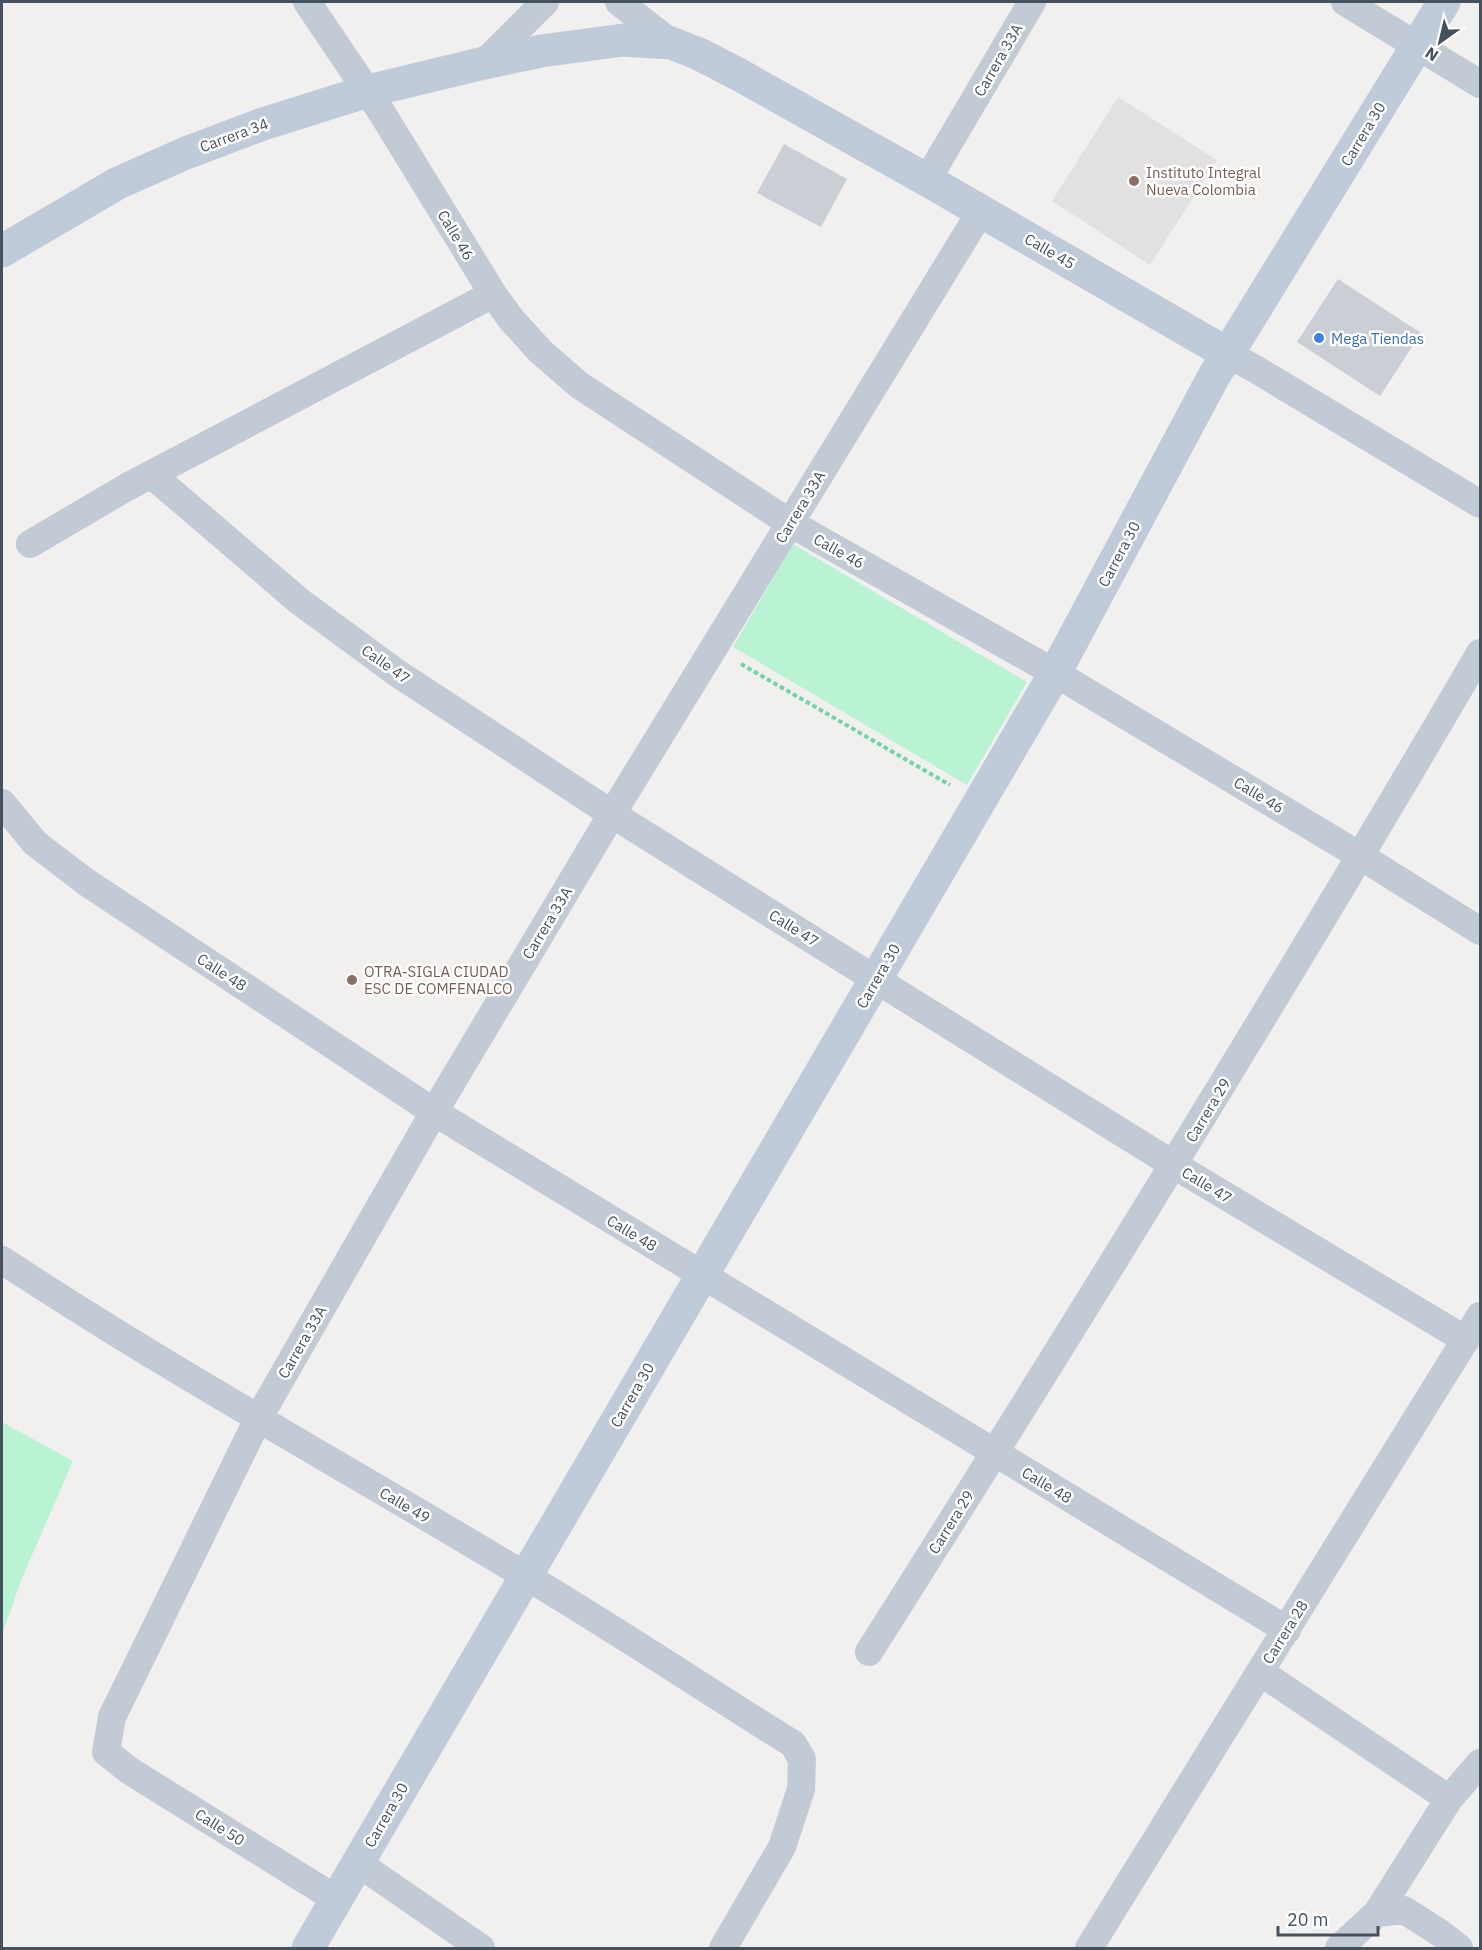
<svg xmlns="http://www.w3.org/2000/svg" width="1482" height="1950" viewBox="0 0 1482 1950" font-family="'IBM Plex Sans',sans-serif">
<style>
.education{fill:#e3e0e1}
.green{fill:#baf3d4}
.building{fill:#cbced4}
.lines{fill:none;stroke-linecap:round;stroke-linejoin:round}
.path{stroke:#6fd4aa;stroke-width:4;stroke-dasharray:4.5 3;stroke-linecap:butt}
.street{stroke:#c2cad5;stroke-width:28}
.secondary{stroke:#c0cbda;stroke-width:33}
.education-dot{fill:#8d6e63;stroke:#fff;stroke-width:2}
.shop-dot{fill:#3f7fe0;stroke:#fff;stroke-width:2}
.labels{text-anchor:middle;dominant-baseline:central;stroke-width:5;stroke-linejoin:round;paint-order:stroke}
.street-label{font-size:15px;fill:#46515e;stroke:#fff}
.education-label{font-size:15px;fill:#785e54;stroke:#fff;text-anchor:start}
.shop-label{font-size:15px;fill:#366cbe;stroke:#fff;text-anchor:start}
</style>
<rect width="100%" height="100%" fill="#f2efef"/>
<path class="education" d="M1118,97L1217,160L1150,265L1052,201Z"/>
<path class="green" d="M793,544L1027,682L967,785L733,647Z
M2,1422L73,1461L22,1578L2,1635Z"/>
<path class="building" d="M784,144L847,179L821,227L757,193Z
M1338,279L1421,333L1380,396L1297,342Z"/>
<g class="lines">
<path class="path" d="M741,664L950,785"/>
<path class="street" d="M307,2L382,113L493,294L511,319L540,351L579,385L790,523L1055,673L1362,857L1480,931
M619,2L671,43
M1345,2L1480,84
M484,63L545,2
M927,180L1032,2
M1228,354L1257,370L1480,504
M152,475L299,601L397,673L612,814L875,979L1174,1165L1466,1340
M30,544L127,487L493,294
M2,803L35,843L86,882L434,1112L1287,1630
M2,1260C172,1372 350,1470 524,1575C615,1629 703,1688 793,1744L802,1759L801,1789L782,1847L723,1948
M869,1652C1078,1322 1283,990 1480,653
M1260,1672L1449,1799
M358,1863L481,1948
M336,1899L130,1771L106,1752L112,1717L258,1419L434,1112L612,814L981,211
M1377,1913L1404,1910L1440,1933L1459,1948
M1089,1948L1480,1316
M1339,1948L1377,1913L1449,1799L1480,1763"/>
<path class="secondary" d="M2,251L118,183L186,153L263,124L368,91L484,63L541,51L623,40L671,43L699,54L736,73L927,180L1228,354
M308,1948L1055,673L1214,376L1444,2"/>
</g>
<g class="education-dot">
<circle cx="1134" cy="181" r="6"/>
<circle cx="352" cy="980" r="6"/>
</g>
<circle class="shop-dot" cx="1319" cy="338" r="6"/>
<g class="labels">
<g class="street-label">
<text transform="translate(998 60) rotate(-60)">Carrera 33A</text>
<text transform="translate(1363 134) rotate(-59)">Carrera 30</text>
<text transform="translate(234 135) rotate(-20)">Carrera 34</text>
<text transform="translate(456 235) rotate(59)">Calle 46</text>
<text transform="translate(1050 251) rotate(30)">Calle 45</text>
<text transform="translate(800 507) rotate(-59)">Carrera 33A</text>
<text transform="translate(839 551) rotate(29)">Calle 46</text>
<text transform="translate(1119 554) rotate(-62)">Carrera 30</text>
<text transform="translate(386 664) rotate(35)">Calle 47</text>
<text transform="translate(1259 795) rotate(31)">Calle 46</text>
<text transform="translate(547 923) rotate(-59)">Carrera 33A</text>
<text transform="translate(794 928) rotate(32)">Calle 47</text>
<text transform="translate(222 972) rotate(33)">Calle 48</text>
<text transform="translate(878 976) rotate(-60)">Carrera 30</text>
<text transform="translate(1208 1110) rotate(-59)">Carrera 29</text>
<text transform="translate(1207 1185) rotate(31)">Calle 47</text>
<text transform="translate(632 1233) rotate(31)">Calle 48</text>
<text transform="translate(302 1342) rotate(-60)">Carrera 33A</text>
<text transform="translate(632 1395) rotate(-60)">Carrera 30</text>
<text transform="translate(1047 1485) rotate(31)">Calle 48</text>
<text transform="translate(405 1505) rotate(30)">Calle 49</text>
<text transform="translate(951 1522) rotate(-58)">Carrera 29</text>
<text transform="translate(1285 1632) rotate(-58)">Carrera 28</text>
<text transform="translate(386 1815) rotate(-60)">Carrera 30</text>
<text transform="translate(220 1827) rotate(32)">Calle 50</text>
</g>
<g class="education-label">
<text x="1146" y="172">Instituto Integral<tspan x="1146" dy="17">Nueva Colombia</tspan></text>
<text x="364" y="971">OTRA-SIGLA CIUDAD<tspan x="364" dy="17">ESC DE COMFENALCO</tspan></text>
</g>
<g class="shop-label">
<text x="1331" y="338">Mega Tiendas</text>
</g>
</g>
<rect width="1482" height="1950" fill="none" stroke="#46515e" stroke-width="6"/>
<g transform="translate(1440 42) rotate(214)" stroke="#ffffff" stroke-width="4.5" paint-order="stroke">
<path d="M0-4.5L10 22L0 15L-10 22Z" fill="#46515e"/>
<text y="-9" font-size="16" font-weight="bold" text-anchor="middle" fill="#46515e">N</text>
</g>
<path d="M1278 1926v9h100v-9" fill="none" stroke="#46515e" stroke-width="3"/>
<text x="1287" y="1926" font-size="18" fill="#46515e" stroke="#ffffff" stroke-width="4.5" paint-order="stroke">20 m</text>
</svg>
